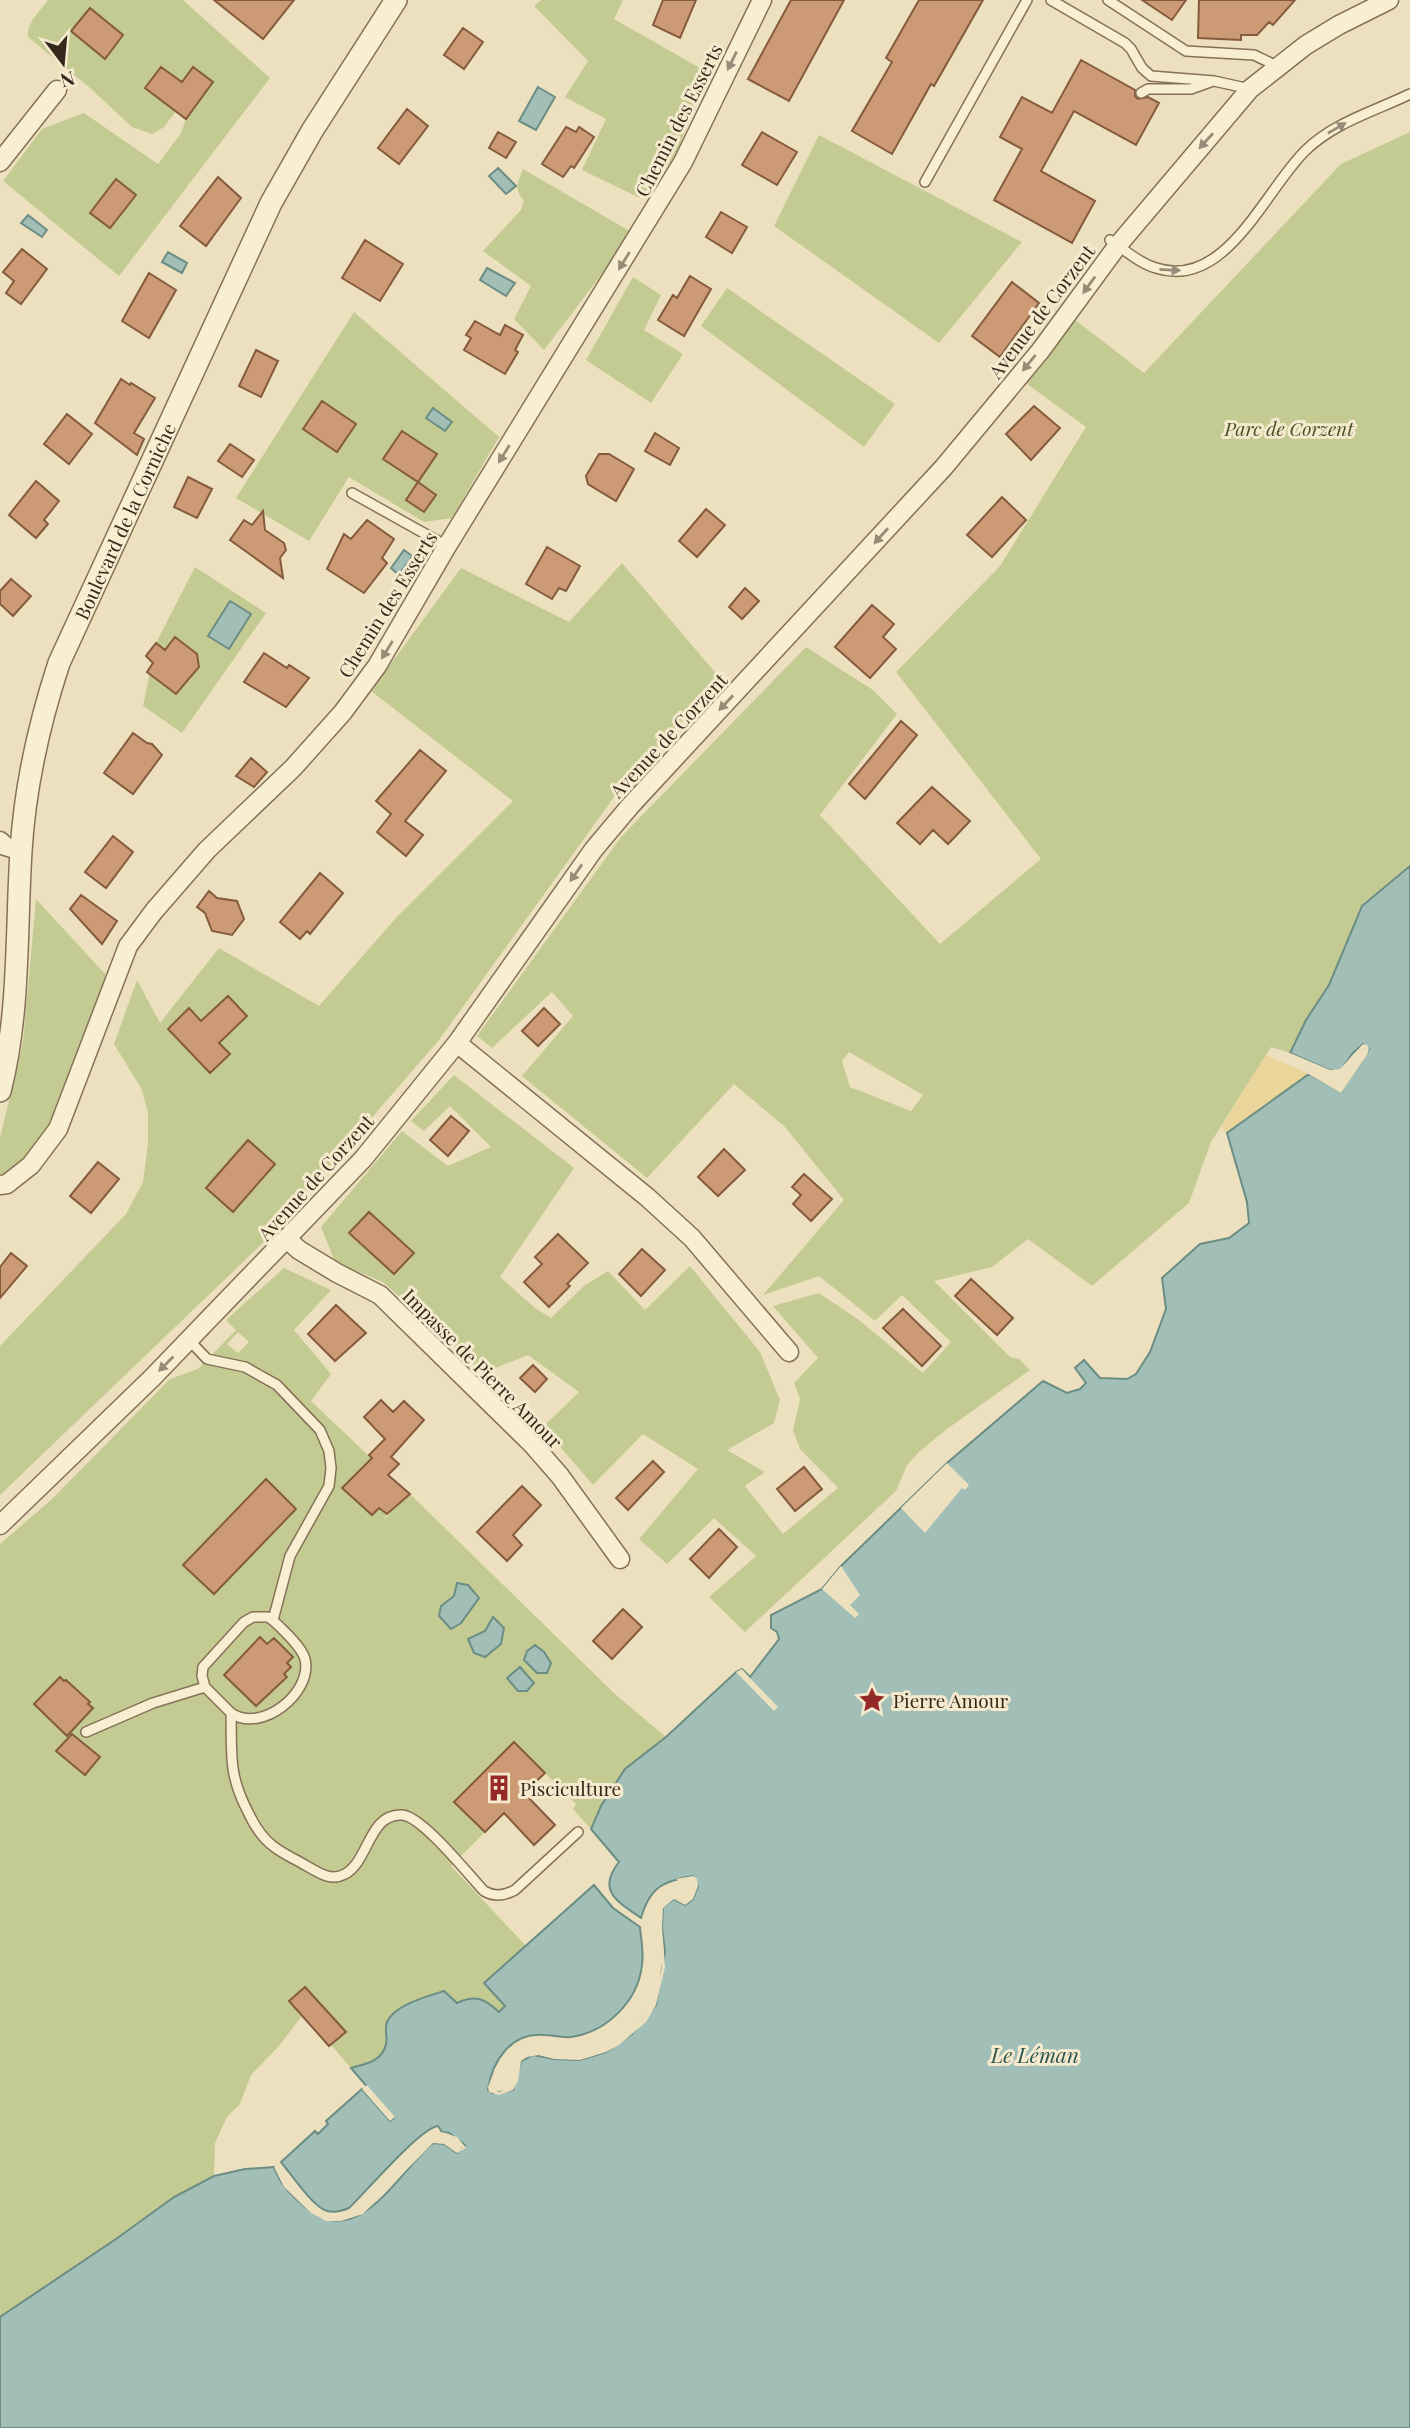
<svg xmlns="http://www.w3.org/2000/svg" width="1410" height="2428" viewBox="0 0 1410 2428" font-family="'Playfair Display',serif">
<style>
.green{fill:#c3cb93;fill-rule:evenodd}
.sand{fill:#ead69b}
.water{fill:#a2bfb7;stroke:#6a8d84;stroke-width:2}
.pier{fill:#ede0bf}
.building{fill:#cc9a75;stroke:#855b3d;stroke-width:2}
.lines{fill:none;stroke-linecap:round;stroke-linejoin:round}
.service-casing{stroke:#867157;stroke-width:12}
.minor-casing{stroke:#867157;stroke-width:21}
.tertiary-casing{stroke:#867157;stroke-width:24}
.service{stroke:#f8eed2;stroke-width:9}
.minor{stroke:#f8eed2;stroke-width:18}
.tertiary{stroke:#f8eed2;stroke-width:21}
.oneway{fill:#968c77}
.labels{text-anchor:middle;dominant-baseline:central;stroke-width:6;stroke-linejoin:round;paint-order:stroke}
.street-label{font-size:19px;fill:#35291c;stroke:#f5eace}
.park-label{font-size:19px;font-style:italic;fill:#455223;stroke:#f5eace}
.poi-label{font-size:19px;fill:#35291c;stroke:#f5eace;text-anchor:start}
.water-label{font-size:21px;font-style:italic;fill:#2b5553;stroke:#f5eace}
</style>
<rect width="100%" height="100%" fill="#ede0bf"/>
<path class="green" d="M48,0H183L270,78L119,276L3,181L42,129L84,113L158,164L181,133L186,119L176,111L164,127L152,134L132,127L90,88L28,37C26,23 40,11 48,0Z
M541,0H623L614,19L707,72L676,155L640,198L582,170L606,119L565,97L588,61L534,6Z
M1410,132V866L1362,906L1329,985L1306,1020L1290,1053L1271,1047L1211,1142L1189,1203L1092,1286L1028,1239L992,1267L934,1281L1010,1357L1019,1359L1030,1370L947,1429L920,1451L907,1465L896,1491L745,1632L709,1597L756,1556L714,1518L667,1564L639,1539L698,1469L643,1434L593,1485L543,1427L579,1392L528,1355L483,1373L383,1282L335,1262L321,1227L402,1131L448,1166L491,1147L450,1106L424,1131L411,1121L454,1075L574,1168L500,1277L535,1308L551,1318L584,1286L608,1271L645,1310L690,1266L760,1352L780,1400L774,1423L727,1450L765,1472L745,1486L783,1534L838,1488L800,1449L793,1430L800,1399L794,1383L818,1358L773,1306L819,1293L859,1320L923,1373L951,1342L902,1295L875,1321L819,1276L763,1295L844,1200L785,1127L734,1084L647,1178L522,1076L573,1016L552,992L492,1048L477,1036L621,837L806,647L873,690L897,714L820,815L940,944L1041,859L896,672L1000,566L1086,427L1023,381L1074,319L1144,373L1341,164ZM849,1052L923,1095L911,1111L850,1087L842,1061Z
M819,135L1022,242L939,343L774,226Z
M523,169L633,233L544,350L514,319L531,286L483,251L521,210L524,201C514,189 517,183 523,169Z
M633,277L661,295L644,330L683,354L651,403L586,360Z
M727,288L895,404L864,447L701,326Z
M354,312L499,437L452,518L424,522L349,477L309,541L236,498Z
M622,563L720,678L617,793L439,1040L266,1240L0,1495V1346L126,1214L143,1182L148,1144V1113L142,1090L114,1044L137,980L160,1023L219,948L319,1006L395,919L513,801L371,691L461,568L569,622Z
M195,567L266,613L182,733L143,706L156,643Z
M36,899L106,975L49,1127L31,1153L5,1177L0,1174V1138L23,1042Z
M284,1268L331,1290L294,1330L331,1374L311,1401L391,1477L385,1483L364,1466L342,1488L371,1515L379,1508L387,1514L384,1519L410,1494L615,1694L666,1737L625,1769L601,1806L591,1829L573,1809L576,1804L514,1742L454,1802L485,1832L451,1866L526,1946L484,1983L505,2006L499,2012C491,2004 478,1995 466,1999L386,2046L378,2058L351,2068L331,2045L345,2031L305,1987L289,2001L301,2017L279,2046L251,2075L240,2104L227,2117L215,2143L214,2176L174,2197L116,2239L0,2317V1544L52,1499L170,1379L198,1369L236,1330L226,1320ZM238,1332L249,1342L238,1353L227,1344ZM60,1677L64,1681L66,1680L90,1702L88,1704L93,1708L35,1704Z"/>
<path class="sand" d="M1266,1055L1309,1074L1227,1133L1221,1127Z"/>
<path class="water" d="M538,87L555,97L536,130L519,121Z
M498,168L516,186L506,194L489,176Z
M28,215L47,230L42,237L21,223Z
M168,252L187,263L182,273L162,262Z
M487,268L515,283L506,296L480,280Z
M433,408L452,422L445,431L426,418Z
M404,550L412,556L399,575L391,568Z
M230,601L251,614L229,649L208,636Z
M1410,866V2428H0V2317L116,2239L174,2197L214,2176L245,2169L274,2167C280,2184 290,2194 304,2206C358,2254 397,2173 433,2143L444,2144L457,2153L465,2145L449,2133L442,2132L438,2126C420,2128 366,2192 349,2208C342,2211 335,2213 327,2211C313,2207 291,2174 281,2162L315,2131L318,2134L328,2124L326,2121L362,2089L390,2121L394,2118L351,2068C365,2064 383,2061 386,2044C388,2037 384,2029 387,2022C394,2005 428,1996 444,1991L457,2003C476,1994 485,1999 499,2012L505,2006L484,1983L594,1885L613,1908L640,1927C641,1940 644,1952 642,1965C638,2001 607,2032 571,2037C561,2038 553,2035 544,2035C511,2032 492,2061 488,2090L492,2093L513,2090L521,2061L533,2055L554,2059L580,2060L606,2052L632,2034L656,2005L665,1952L662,1927L663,1907L674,1899L685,1905L693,1899L698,1886L693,1876C663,1881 650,1887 641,1918C618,1902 596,1891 619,1862L591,1829L601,1806L625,1769L666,1737L736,1672L742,1669L750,1677L779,1639L777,1632L771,1628V1615L822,1589L841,1566L947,1463L1043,1381L1067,1393L1080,1389L1086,1383L1075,1368L1084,1360L1100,1378L1127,1379L1136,1374L1150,1352L1166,1309L1162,1278L1200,1244L1229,1238L1249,1223L1247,1202L1227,1133L1309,1074L1341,1092C1349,1077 1361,1065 1369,1049L1363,1044L1353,1053L1340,1071L1329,1070L1290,1053L1306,1020L1329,985L1362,906Z
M457,1583L468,1585L479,1598L461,1623L451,1629L439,1616L441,1606L454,1596Z
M493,1617L504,1628L501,1644L485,1657L474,1653L468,1639L485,1631Z
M535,1645L544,1652L551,1663L547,1673H537L524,1660L527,1651Z
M520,1667L534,1683L527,1691H518L507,1678Z"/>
<path class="pier" d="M1363,1044L1367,1045L1369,1049L1367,1055L1341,1093L1305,1072L1311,1070L1340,1088L1345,1078L1355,1068L1364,1048L1340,1074L1327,1073L1287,1054L1290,1053L1330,1070L1340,1069Z
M947,1463L969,1485L965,1490L962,1488L925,1533L901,1508Z
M841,1566L860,1595L850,1605L859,1614L855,1618L822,1589Z
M742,1669L749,1677L778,1707L774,1711L736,1672Z
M693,1876L697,1879L698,1886L693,1899L685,1905L674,1899L663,1908L662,1927L665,1967L656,2005L646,2022L619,2045L606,2052L580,2060L554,2059L539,2055L527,2057L521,2061L518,2081L513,2090L499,2095L489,2092L488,2087L492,2077L495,2080L493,2090L499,2092L511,2087L514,2080L518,2060L525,2054L539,2051L555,2056H579L604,2049L617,2042L643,2019L653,2003L662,1967L658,1927L660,1906L673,1895L685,1901L690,1897L694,1891V1880L680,1882L676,1879Z
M367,2085L395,2117L390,2121L362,2089Z
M442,2132L457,2137L466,2148L457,2153L444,2144L433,2143L363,2214L341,2221H326L311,2213L284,2187L274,2167L277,2166L286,2185L313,2210L326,2217L340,2218L361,2211L432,2140L445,2141L458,2149L462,2148L452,2138L440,2135Z"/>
<path class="building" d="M214,0H294L263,39Z
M663,0H696L680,38L653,25Z
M791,0H844L789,101L748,79Z
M919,0H983L934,86L931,84L892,154L852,131L892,62L886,58Z
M1142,0H1186L1172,20Z
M1199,0H1295L1273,25L1269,22L1257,35H1241V40L1198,38Z
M90,8L123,35L105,59L71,31Z
M463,28L483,42L464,69L444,55Z
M1081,60L1135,90V96L1138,99L1148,97L1159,103L1136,145L1074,111L1041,171L1095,201L1072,243L994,200L1022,149L1000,137L1022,97L1052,113Z
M161,67L182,82L193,67L213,82L186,119L145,88Z
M407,109L428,126L399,164L378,148Z
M566,127L576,132L579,127L594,137L574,168L571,166L563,177L542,164Z
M498,132L516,142L506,158L489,148Z
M762,132L797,152L777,185L742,165Z
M218,177L241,198L206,246L180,226Z
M116,179L136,195L110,228L90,213Z
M721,212L747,227L732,253L706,237Z
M365,240L403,264L380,301L342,278Z
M22,249L47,269L21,304L6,293L14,281L3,272Z
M149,273L176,290L149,338L122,321Z
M690,276L711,289L684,336L658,320L673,295L677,298Z
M1012,282L1039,303L1000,357L972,336Z
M475,321L500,335L505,325L523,335L515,350L518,352L505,374L464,350L471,338L466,335Z
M256,350L278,361L261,397L239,386Z
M121,379L130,385L131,383L155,398L134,433L144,439L137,455L95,423Z
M322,401L356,424L337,452L303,429Z
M1034,406L1060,428L1031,460L1006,434Z
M67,414L92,434L69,464L44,444Z
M402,431L437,454L418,482L383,459Z
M655,433L679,448L670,465L645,451Z
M230,444L254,460L242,477L218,461Z
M599,454H609L634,469L616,501L588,484L586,476Z
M188,477L212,489L197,518L174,507Z
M36,481L59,501L44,520L48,524L36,538L9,515Z
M418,482L436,495L424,512L406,500Z
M1002,497L1026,520L992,557L967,535Z
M706,509L725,525L697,557L679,541Z
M263,511L265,530L284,543L286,550L280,558L283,578L230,540L244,520L252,525Z
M367,520L394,539L382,558L387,563L364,593L327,569L344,534L351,539Z
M547,547L580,566L566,591L559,588L552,599L526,584Z
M11,579L31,596L13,616L0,604V591Z
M745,588L759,601L742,619L729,607Z
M872,605L894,624L883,637L896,649L870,678L835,647Z
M175,637L197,654L199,667L176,694L147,672L153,663L146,656L156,643L165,650Z
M264,653L287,668L289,665L309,678L286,707L244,682Z
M901,721L917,735L865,799L849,784Z
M133,733L147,743L152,744L162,755L133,794L104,773Z
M420,750L446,771L405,821L423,835L406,856L377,832L391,814L376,801Z
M251,758L267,772L254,787L236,776Z
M932,787L970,821L948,844L933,830L920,844L897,823Z
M113,836L133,852L106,888L85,872Z
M320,873L343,893L310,934L307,931L300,939L280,922Z
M209,891L217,898L237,901L244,919L232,935L212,931L205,913L197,907Z
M81,895L117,921L102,944L70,909Z
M228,996L247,1016L219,1043L230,1054L210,1073L168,1029L189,1008L201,1021Z
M544,1008L560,1024L538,1046L522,1031Z
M451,1116L469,1131L448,1156L430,1140Z
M248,1140L275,1164L233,1212L206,1188Z
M724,1149L745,1170L718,1196L698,1177Z
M98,1162L119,1179L91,1213L70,1196Z
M804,1174L832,1199L811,1221L793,1204L801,1195L792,1187Z
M369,1212L414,1253L394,1274L349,1233Z
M558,1234L588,1263L567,1284L570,1286L549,1307L524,1282L542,1264L535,1257Z
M642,1249L665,1270L641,1296L619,1274Z
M11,1253L27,1266L0,1298V1267Z
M971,1279L1013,1318L997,1335L955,1296Z
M336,1305L366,1333L335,1361L308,1334Z
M903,1309L941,1346L922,1366L883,1328Z
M533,1365L547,1379L535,1392L520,1378Z
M381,1400L393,1412L404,1401L424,1420L391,1457L399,1464L388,1475L410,1494L387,1514L379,1508L372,1515L342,1488L372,1458L369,1455L385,1439L364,1417Z
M653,1461L664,1472L628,1510L616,1498Z
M804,1467L822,1489L795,1511L777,1489Z
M266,1479L296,1509L214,1594L183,1565Z
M522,1486L541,1505L513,1535L522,1545L507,1561L477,1532Z
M719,1529L737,1547L709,1578L690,1559Z
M623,1609L642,1627L612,1659L593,1641Z
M260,1637L267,1644L274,1638L293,1657L287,1663L291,1667L284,1674L287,1677L256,1706L224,1675Z
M60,1677L64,1681L66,1680L90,1702L88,1704L93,1708L67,1736L34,1704Z
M72,1734L100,1757L85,1775L56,1751Z
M514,1742L545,1773L524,1793L555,1825L534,1845L504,1813L485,1832L454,1802Z
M305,1987L346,2032L329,2046L289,2001Z"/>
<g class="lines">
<g class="service-casing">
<path id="service" d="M1051,0L1125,43L1131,49L1142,68L1151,76L1214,81L1250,89
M1108,0L1186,51L1254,55L1277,66
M1141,93L1148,89H1191L1213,81
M925,182L1027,0
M1110,240C1125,250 1139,263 1156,268C1226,291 1266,188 1306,150C1335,122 1375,111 1410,94
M352,493L447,546
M189,1340L207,1359L245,1367L277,1385L320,1430L329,1451L331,1468L329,1486L290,1556L273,1620
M231,1713C261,1734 313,1693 305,1659C302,1649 295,1643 289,1636C282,1629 276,1622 268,1617H253L244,1622L203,1667L202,1676L205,1687L231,1713C232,1754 228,1774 248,1812C254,1825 261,1837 273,1846C283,1854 295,1859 305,1865C318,1872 330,1882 345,1874C369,1861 369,1813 402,1815C422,1816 468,1874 484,1891C494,1897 504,1896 515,1890L578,1832
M86,1732L153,1703L205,1687"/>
</g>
<g class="minor-casing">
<path id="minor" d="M0,162L57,90
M0,841L5,846L21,851
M457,1043L647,1197L692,1238L789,1352
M0,1185L7,1184L31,1165L58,1129L128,946L154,911L207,850L293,768L343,712L377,666L447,546L683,162L762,0
M287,1239L299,1250L337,1273L380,1295L533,1445L560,1476L620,1559
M0,1525L152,1378L363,1159L457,1043L594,849L631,805L944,467L1041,350L1118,245L1250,89L1306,45L1339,25L1389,0"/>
</g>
<g class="tertiary-casing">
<g id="tertiary">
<path id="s1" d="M0,1091C20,1014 16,931 21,851C25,786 39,724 59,663L271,203L312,131L396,0"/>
</g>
</g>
<use href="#service" class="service"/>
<use href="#minor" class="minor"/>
<use href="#tertiary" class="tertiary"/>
</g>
<defs><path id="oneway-solid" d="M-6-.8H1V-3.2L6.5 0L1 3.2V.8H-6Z" transform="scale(1.75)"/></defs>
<g class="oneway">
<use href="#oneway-solid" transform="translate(732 61) rotate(116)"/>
<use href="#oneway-solid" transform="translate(1337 128) rotate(-30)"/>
<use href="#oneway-solid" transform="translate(1206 141) rotate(132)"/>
<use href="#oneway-solid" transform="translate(624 261) rotate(122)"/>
<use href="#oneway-solid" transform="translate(1170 270) rotate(3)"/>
<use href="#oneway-solid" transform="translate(1089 285) rotate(126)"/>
<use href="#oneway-solid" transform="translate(1029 363) rotate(129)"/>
<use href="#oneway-solid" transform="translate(504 454) rotate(122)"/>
<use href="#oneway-solid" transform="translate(881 536) rotate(132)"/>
<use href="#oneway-solid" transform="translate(387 650) rotate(122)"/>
<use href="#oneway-solid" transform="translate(726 703) rotate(133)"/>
<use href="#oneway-solid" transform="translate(576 873) rotate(125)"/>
<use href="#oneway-solid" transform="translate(166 1364) rotate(135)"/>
</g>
<defs>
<g id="sight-bare" transform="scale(2.1)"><path d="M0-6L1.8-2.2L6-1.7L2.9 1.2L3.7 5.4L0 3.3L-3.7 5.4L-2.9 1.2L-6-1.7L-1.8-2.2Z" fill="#942928" stroke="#f5eace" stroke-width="2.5" paint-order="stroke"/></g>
<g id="building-bare" transform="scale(2.1)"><path d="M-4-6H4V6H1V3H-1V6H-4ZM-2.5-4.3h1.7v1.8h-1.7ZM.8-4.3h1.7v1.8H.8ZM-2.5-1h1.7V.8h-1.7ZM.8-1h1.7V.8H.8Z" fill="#942928" stroke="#f5eace" stroke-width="2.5" paint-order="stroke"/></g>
</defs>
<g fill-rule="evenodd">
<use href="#sight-bare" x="872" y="1700"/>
<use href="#building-bare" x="499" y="1788"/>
</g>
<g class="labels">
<g class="street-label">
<text transform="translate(678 120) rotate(-63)">Chemin des Esserts</text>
<text transform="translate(1041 311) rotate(-53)">Avenue de Corzent</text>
<text stroke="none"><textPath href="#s1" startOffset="590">Boulevard de la Corniche</textPath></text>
<text transform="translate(387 604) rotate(-58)">Chemin des Esserts</text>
<text transform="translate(668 735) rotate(-47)">Avenue de Corzent</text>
<text transform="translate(315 1177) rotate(-48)">Avenue de Corzent</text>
<text transform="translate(483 1368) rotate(45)">Impasse de Pierre Amour</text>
</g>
<g class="park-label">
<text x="1289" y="428">Parc de Corzent</text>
</g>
<g class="poi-label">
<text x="893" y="1700">Pierre Amour</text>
<text x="520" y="1788">Pisciculture</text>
</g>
<g class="water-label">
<text x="1035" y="2054">Le Léman</text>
</g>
</g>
<g transform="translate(63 63) rotate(164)" stroke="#f5eace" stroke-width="5" paint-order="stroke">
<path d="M0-5L12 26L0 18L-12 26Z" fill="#35291c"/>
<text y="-10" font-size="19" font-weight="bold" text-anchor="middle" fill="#35291c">N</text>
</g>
</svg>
